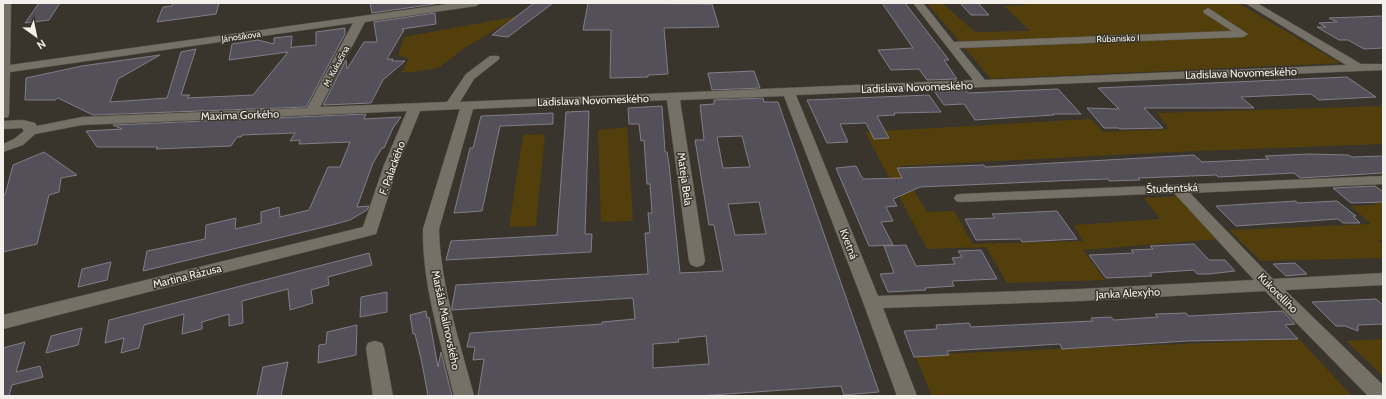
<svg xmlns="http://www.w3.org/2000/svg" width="1386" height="399" viewBox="0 0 1386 399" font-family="Cabin,sans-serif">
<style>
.green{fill:#533f0b}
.building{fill:#545059;stroke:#827d87;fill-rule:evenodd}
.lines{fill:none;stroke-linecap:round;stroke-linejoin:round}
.minor-casing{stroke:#57544d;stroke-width:1}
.minor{fill:#757167;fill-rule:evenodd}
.labels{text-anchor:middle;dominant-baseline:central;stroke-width:3;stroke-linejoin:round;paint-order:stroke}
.far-street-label{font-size:9px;fill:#f3f0eb;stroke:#39352d}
.street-label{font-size:11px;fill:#f3f0eb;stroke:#39352d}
</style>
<rect width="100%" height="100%" fill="#39352d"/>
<path class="green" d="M927,3H942L975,32L1030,31L1004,6L1026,5L1024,3H1238L1340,63L991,79Z
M518,16L463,49L438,68L412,72H402L409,58L398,56L404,37Z
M1383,106V144L1196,151L899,166L927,212L954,211L973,244L1083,241L1074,225L1160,219L1144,198L1178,196L1218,239L1083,250L1105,280L1007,283L986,247L927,249L865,132L1091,119L1103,132L1169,129L1157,113Z
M627,127L633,221L601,222L598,130Z
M545,134L536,226L509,227L523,135Z
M1383,188V239L1378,240L1383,244V258L1261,261L1229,230L1371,224L1351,206L1376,205L1357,189Z
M1299,339L1352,396H932L915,355Z
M1383,339V376L1346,341Z"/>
<path class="building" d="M39,3H60L49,20L25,23Z
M173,3H219L216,14L157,22L163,7L172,6Z
M370,3H434L435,4L372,13Z
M534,3H553L508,37L492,35Z
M588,3L712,4L719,27L664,28L668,74L648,75V77L610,78L611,30H583Z
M882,3H905L949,60H944L957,79L927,80L919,69L891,70L878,50L913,48Z
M960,3H978L989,15H971Z
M435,13L436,24L402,29L404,30L387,59H393L392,61H405L383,80L371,103L323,105L346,60L347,69L364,42H377L374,22Z
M1383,16V48L1364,49L1348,40H1339L1317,27H1326L1319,23L1337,22L1329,18Z
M345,28V34L306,107L93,115L58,98L55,100H25L26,78L82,66L160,55L118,79L110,102L167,98L181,52L196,49L181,95H190L187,98L253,95L288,52L229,60L232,44L258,40L274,44V38L292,36L291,48L293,47L316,45V32Z
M754,71L760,88L712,90L708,73Z
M1347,77L1376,97L1319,100L1311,94L1241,97L1254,108H1144L1163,128L1120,129L1119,128H1104L1087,108L1119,109L1098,88Z
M965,89L968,93L1058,89L1081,114H1053L1054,115L975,120L964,104L944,105L934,91Z
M929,95L941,112L894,113L895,115L877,116L889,138L874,139L866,123L840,124L848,142L827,143L807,100Z
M763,98L764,102H778L879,392L844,395L841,386L698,396H478L484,359L473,360L475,347H467L470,333L602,324V322L635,319L633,298L452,310V306L456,285L648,274L645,233H650L648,213H652L650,184H647L644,140L641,141L639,124H629L628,108L662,106L665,152H667L669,164L680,273L723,271L714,225H709L695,140H704L700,105L714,104V100ZM742,136L750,167L723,168L717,137ZM759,202L766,234L735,235L728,204ZM706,336L709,364L653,368V344L679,342L678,339Z
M589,111L585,234H592L591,252L446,260L451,241L557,235L566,112Z
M553,113V124L500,126L482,211L454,213L470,148H473L481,116Z
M366,114L364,119L401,117L393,128L384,148H382L373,163L357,207L369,206L367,210L350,220L332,225L143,271L147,251L205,239L206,225L236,218L235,229L261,223V212L279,207L280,217L309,210L328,167H340L350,142L299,144L300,140L290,141L295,133L242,135L241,137H237L231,146L156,149L158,147H97L86,131L122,129L113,125Z
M44,152L77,175L61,178L59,192L49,195L37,244L3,252V196L5,195L13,165Z
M1310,154L1348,155L1352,157L1383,156V173L1300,178L1294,173L1218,177L1216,175L1138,178L1140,180L1109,181L1108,179L1079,180L920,187L893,199L897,206L886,207L893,221L881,222L893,245L869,246L836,168L856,166L863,179L902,178L897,168L984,165L985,167L1194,155L1202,162L1269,159L1265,156Z
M1375,186L1383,192V202L1351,203L1333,188Z
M1296,201L1297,203L1337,201L1356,216H1353L1360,223H1343L1338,219L1236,226L1216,206Z
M1057,211L1077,239L1022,242L1020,239L976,240L965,219L995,218L992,214Z
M1194,244L1209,260H1225L1235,271L1209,274H1197L1194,270L1150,273L1152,276L1106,278L1089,255L1134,253L1131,250L1153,249L1150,246Z
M906,245L916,266L955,264L952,258L962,257L958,251L981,250L997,279L952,281L954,286L925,288L926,290L888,292L880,274L894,273L884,246Z
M369,253L372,265L328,277L329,285L311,290L313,303L290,310L288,289L242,301L243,323L229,326V314L202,322V329L182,334L184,314L144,325L139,348L121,353L124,338L105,343L109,320Z
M111,262L107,280L78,287L82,269Z
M1295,263L1307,274L1286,276L1273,264Z
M387,292V312L360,317L361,297Z
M1376,299L1383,305V324L1358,325V331L1345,326H1336L1312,302Z
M426,311L427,318L429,317L438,367L441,352L452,396H428L422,363L415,334H413L410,315Z
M1283,311L1295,324L1285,325L1298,339L1187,341L1062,349L1060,344L947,351L949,355L914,357L904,331L937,329L936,325L969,323L971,327L1093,321L1091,318L1111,317L1114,320L1158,317L1155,314L1186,313L1189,316Z
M357,325L356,355L318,363L319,345L326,344L327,332Z
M82,328L78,345L46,353L51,336Z
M25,342L16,372L40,366L43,377L12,385L9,396H3V348Z
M288,362L281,396H257L263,367Z"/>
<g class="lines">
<g class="minor-casing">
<path id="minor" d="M3,3H11L10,65L455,3H481L476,6L365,22L320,107L447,102L466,74L490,56H498L500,58L498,60L474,79L460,102L973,80L913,3H923L954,42L1232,31L1204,13L1203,11L1208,8L1248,34L1243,37L959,48L985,80L1346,65L1245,3H1257L1361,64H1383V70L796,95L878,296L1080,289L1254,280L1174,193L961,202L956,201L954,198L956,195L961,194L1383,176V184L1190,193L1273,279L1383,273V285L1285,290L1383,385V396H1368L1265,291L1080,301L883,308L917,396H897L863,302L784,96L680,100L705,261L703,265L697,267L691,265L689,261L667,100L473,109L439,229C440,285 460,342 474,396H454C441,342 422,285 423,229L460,109L420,111L398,165L376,234L3,329V315L363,227L384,165L407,111L82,125L35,134L23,145L3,152V144L14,139L24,131L22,128L3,129V121L23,120L35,123L37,126L82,117L307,108L353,23L10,72L9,114L8,117L3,118Z
M375,341L382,343L384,348L393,396H373L366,348L368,343Z"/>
</g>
<use href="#minor" class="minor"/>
</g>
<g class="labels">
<g class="far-street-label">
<text transform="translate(241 36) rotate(-8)">Jánošíkova</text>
<text transform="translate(1118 38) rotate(-2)">Rúbanisko I</text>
<text transform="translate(336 66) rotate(-62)">M. Kukučína</text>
</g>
<g class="street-label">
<text transform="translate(1241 73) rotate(-2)">Ladislava Novomeského</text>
<text transform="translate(917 87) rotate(-2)">Ladislava Novomeského</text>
<text transform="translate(593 100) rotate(-2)">Ladislava Novomeského</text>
<text transform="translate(240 115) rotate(-2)">Maxima Gorkého</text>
<text transform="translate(392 168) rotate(-70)">F. Palackého</text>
<text transform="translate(685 179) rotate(82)">Mateja Bela</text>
<text transform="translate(1172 188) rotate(-2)">Študentská</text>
<text transform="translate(849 244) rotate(69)">Kvetná</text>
<text transform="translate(187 276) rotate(-14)">Martina Rázusa</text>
<text transform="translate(1128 293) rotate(-3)">Janka Alexyho</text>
<text transform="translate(1278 293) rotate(45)">Kukorelliho</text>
<text transform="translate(446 320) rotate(78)">Maršála Malinovského</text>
</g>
</g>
<rect width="1386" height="399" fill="none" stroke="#f3f0eb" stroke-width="8"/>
<g transform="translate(36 36) rotate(147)" stroke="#39352d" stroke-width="3" paint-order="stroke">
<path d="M0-3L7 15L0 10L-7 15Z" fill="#f3f0eb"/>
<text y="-6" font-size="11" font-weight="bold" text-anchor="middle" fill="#f3f0eb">N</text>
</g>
</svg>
